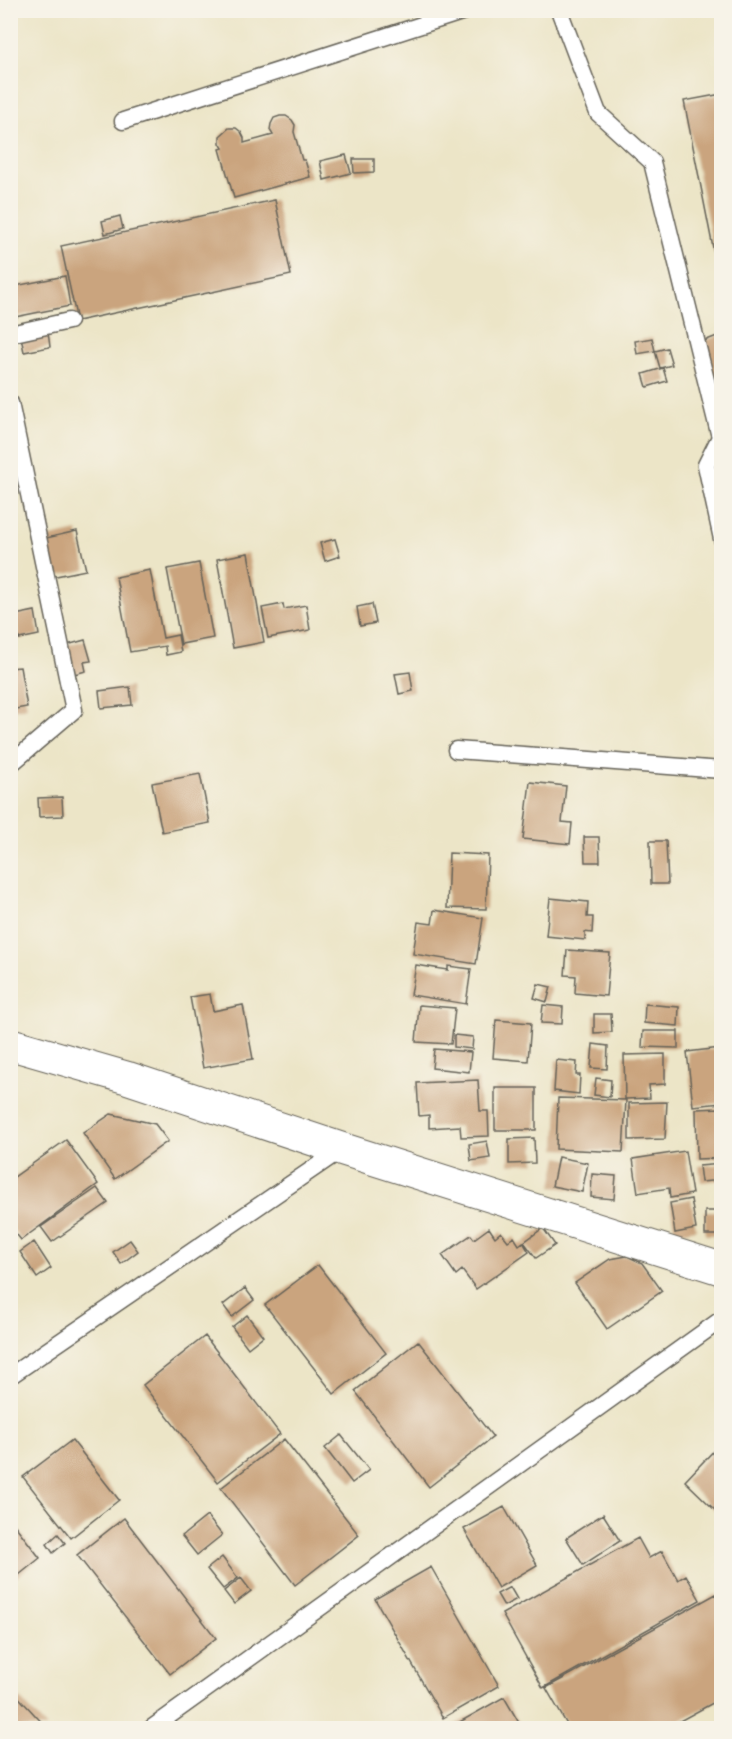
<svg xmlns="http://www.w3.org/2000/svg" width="732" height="1739" viewBox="0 0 732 1739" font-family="'Gentium Book Plus',serif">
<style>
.building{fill:#caa47e}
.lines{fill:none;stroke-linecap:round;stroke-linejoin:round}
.service-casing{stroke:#656258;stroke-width:19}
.minor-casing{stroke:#656258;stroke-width:34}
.service{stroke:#fff;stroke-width:16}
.minor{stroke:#fff;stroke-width:32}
</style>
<rect width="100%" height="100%" fill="#f7f3e8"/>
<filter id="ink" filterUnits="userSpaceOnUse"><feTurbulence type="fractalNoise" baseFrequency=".0167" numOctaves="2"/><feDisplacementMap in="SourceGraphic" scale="12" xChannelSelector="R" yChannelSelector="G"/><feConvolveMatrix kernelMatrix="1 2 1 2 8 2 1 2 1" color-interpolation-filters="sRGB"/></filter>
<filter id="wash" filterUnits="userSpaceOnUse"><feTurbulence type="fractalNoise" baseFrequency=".008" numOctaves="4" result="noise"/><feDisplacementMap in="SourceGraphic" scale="24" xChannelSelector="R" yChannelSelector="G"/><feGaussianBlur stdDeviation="1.35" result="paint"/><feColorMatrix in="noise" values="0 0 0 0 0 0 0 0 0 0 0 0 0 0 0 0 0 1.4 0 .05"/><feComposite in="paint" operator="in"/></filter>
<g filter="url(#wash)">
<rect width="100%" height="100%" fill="#ece5c7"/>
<g id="blocks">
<path class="building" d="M722,94V251L714,253L684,101Z
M280,116H286L292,120L295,125L294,132L302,160H305L310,177L234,198L220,149L223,148L220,143V136L229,128H236L241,132L244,138V143L273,135L270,130L271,124L274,118Z
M346,155L351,173L324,180L320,161Z
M353,159H374V172L354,173Z
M275,200L291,275L77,321L61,246Z
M120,216L123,229L105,234L102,221Z
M65,276L70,306L10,318V287Z
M48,332L50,347L24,352L21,337Z
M722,334V374L714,378L699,343Z
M652,338L655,351L637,354L635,341Z
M667,348L672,365L660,368L655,351Z
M663,368L667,381L647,387L643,374Z
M722,464V495H721L712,467Z
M77,531L86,570L51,577L42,539Z
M335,539L340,556L325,561L320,543Z
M248,553L264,642L233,648L217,559Z
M199,563L213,638L181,644L167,569Z
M150,570L163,638L178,635L181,652L166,655L165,646L130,652L116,577Z
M283,604L284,609L306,605L310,630L268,638L262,608Z
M372,604L376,623L360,626L357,607Z
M35,611L39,635L19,639L15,615Z
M85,640L91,661L84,662L86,671L74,674L67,645Z
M20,667L27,707L10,710V668Z
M410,672L413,691L399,694L395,674Z
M130,687L132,705L101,708L99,691Z
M200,774L210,823L162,832L152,783Z
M530,782L566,786L562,822L572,823L570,844L523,839Z
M62,797L63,816L39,817L38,798Z
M584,837H599L600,862H585Z
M650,841H666L668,884H651Z
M449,853L488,855L486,909L447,908Z
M550,898L588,902L587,917H593L592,933L585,932V940L546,936Z
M434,910L483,918L476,964L413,954L418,922L432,924Z
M567,950L610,953L606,996L575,993L576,976L565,975Z
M416,965L448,970V966L471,969L466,1004L411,995Z
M538,984L551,987L547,1002L534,998Z
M210,994L213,1011L243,1005L253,1059L203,1068L190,997Z
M645,1004L679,1007L678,1026L644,1023Z
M419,1005L455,1008L451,1044L416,1042Z
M543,1005L563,1007L562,1024L541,1023Z
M594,1014H611L612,1032L594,1033Z
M496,1020L531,1023L528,1061L493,1058Z
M643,1031H678V1048L642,1047Z
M454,1035L473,1037L472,1049L454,1047Z
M593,1044L608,1046L607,1069L591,1068Z
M720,1048L722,1103L693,1106L687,1052Z
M434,1049L471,1052L469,1072L432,1068Z
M665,1054V1084L649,1085L650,1098L625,1099L624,1055Z
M556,1060L577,1062L576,1075H580L579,1094L554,1091Z
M596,1078L611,1080L610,1097L594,1095Z
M478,1080L480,1111H488L489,1136L461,1137L460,1126L429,1128V1115L419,1116L417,1083Z
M495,1088H536V1130H495Z
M558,1098L626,1100L623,1152L556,1149Z
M667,1102L665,1139L629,1140V1103Z
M722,1108V1158L697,1159L696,1109Z
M111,1114L155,1124L168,1141L115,1179L83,1133Z
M534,1138L535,1163L509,1164V1139Z
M66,1140L98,1184L21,1240L10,1226V1180Z
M487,1141L490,1158L471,1161L469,1144Z
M685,1151L692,1194L670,1198L669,1188L638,1193L633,1159Z
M558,1157L588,1163L582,1192L552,1186Z
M722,1164V1180L701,1182L699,1166Z
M592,1174L616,1176L614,1199L591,1197Z
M97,1188L108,1203L52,1242L41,1227Z
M691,1199L696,1229L675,1233L670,1203Z
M705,1211H722V1235H705Z
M489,1228L495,1237L501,1232L508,1241L514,1237L519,1245L523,1242L529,1252L476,1289L462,1270L456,1275L442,1255L471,1235L474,1239Z
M543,1228L555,1245L536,1258L524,1242Z
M130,1240L138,1251L121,1264L113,1252Z
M34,1242L51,1268L37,1278L20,1252Z
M627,1256L642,1263L662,1291L607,1329L575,1283L610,1259Z
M318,1265L386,1353L334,1394L265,1305Z
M245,1288L254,1300L232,1317L223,1305Z
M247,1315L263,1336L248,1348L232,1327Z
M205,1336L280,1434L218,1482L143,1385Z
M418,1341L493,1437L429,1487L355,1391Z
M341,1435L369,1470L352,1483L325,1448Z
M284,1439L359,1535L295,1585L221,1488Z
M72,1440L119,1500L71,1538L23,1477Z
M722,1442V1510L718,1513L685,1481Z
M504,1507L537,1565L498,1588L464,1529Z
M603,1514L620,1541L583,1565L566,1538Z
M207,1516L222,1535L197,1555L182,1536Z
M124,1518L216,1638L170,1674L77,1555Z
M10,1519L40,1558L14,1579L10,1574Z
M58,1534L65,1543L53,1553L47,1544Z
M638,1538L649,1558L662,1551L678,1580L686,1575L700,1600L543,1688L502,1614Z
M222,1557L238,1578L223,1589L207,1569Z
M431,1567L499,1686L443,1718L375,1599Z
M241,1578L251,1591L234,1604L224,1591Z
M510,1587L517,1599L504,1606L497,1594Z
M716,1594L722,1604V1698L667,1728H569L546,1688Z
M10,1688L47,1728H10Z
M504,1697L522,1728H449Z"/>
</g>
</g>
<g filter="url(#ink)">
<use href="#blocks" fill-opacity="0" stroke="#656258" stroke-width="1.5"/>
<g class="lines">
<g class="service-casing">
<path id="service" d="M559,10L598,113L652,162L720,437L706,465L722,539
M123,121L468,10
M10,334L69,321
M10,403L74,710L13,762H10
M456,750L722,770
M10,1376L342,1149
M152,1728L722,1319"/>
</g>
<g class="minor-casing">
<path id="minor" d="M10,1044L128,1078L342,1149L722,1269"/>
</g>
<use href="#service" class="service"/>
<use href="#minor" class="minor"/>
</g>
</g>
<rect width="732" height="1739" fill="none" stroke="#f7f3e8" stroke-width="36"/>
</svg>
